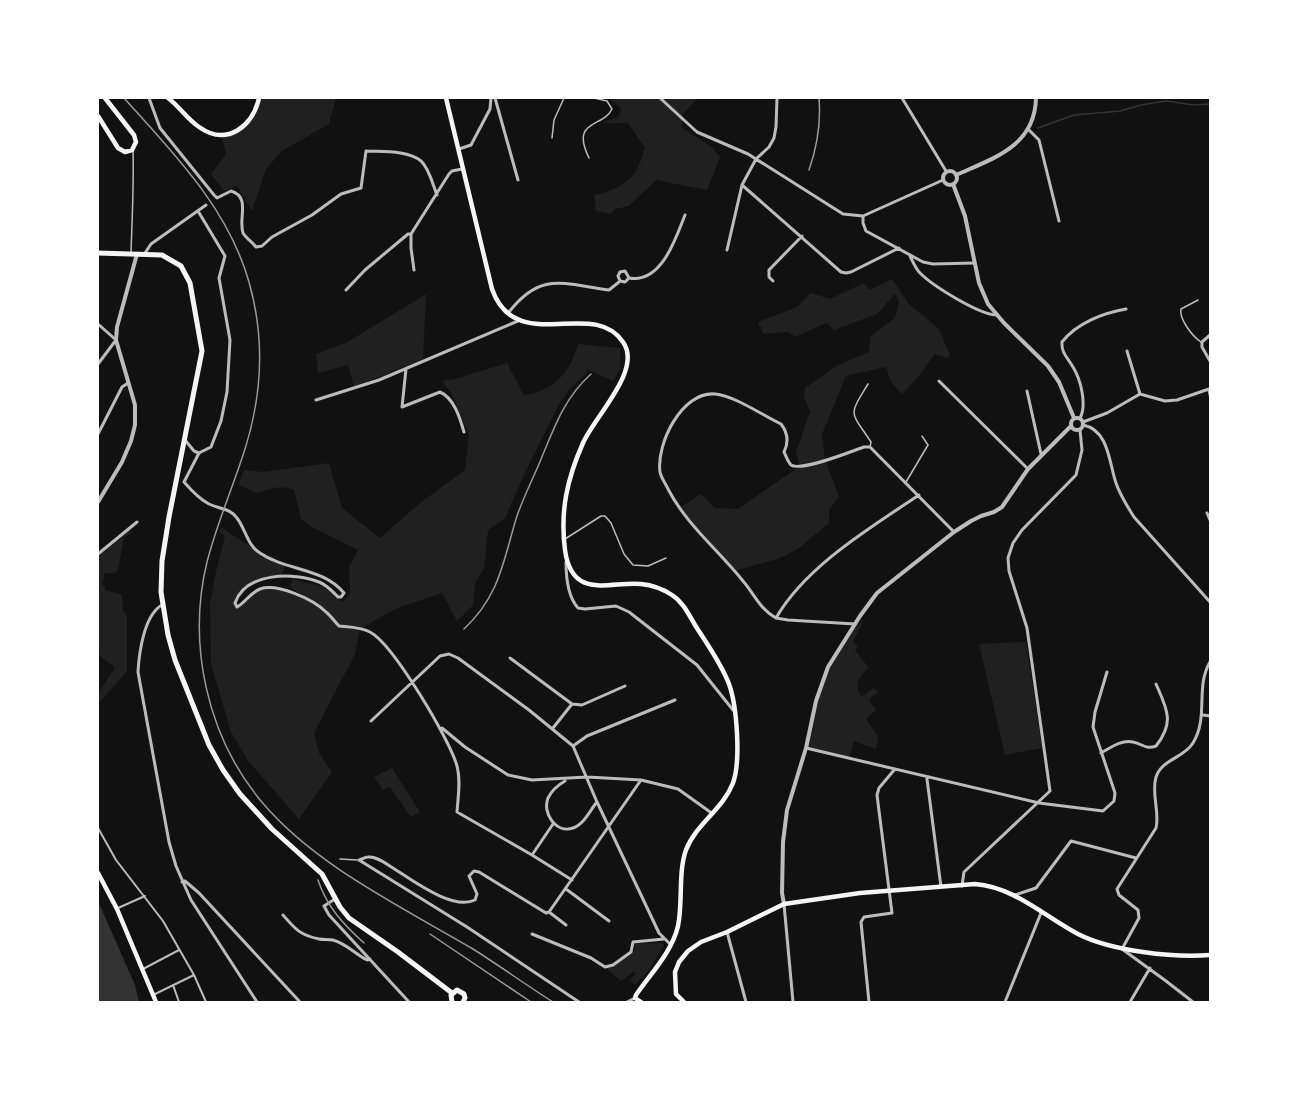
<svg xmlns="http://www.w3.org/2000/svg" width="1308" height="1100" viewBox="0 0 1308 1100" font-family="'PT Sans Narrow',sans-serif">
<style>
.green{fill:#202020}
.water{fill:#333}
.lines{fill:none;stroke-linecap:round;stroke-linejoin:round}
.stream{stroke:#333;stroke-width:1.5}
.service{stroke:#bcbcbc;stroke-width:1.5}
.pedestrian{stroke:#bcbcbc;stroke-width:2}
.minor{stroke:#bcbcbc;stroke-width:3}
.tertiary{stroke:#bcbcbc;stroke-width:4}
.secondary{stroke:#f5f5f5;stroke-width:4.5}
.primary{stroke:#f5f5f5;stroke-width:5}
.rail{stroke:#9a9a9a;stroke-width:1.5}
</style>
<rect width="100%" height="100%" fill="#111"/>
<path class="green" d="M259,98H336L329,124L282,151L266,169L252,211L237,186L224,191L211,174L226,154L221,134C245,133 250,117 259,98Z
M608,98H698L683,114L682,128L712,147L720,157L707,190L656,180L629,206L615,209L610,214L596,211L594,195C608,193 629,184 636,171C640,164 642,155 645,148L628,123H603L619,116L621,108Z
M892,279L909,304L939,329L950,355L948,358L935,354L918,377L902,394L891,382L886,367L846,376L822,434L825,460L839,497L829,510V523L798,549L778,559L734,571L679,508L701,494L715,508L738,509L800,466L796,452L810,412L804,396L805,388L838,365L869,352L870,337L895,318L899,302L895,294L877,314L834,330L827,323L795,337L788,332L763,334L758,322L797,307L811,293L830,299L864,283L870,290Z
M426,294L423,359L354,387L348,365L318,373L316,354L346,343Z
M578,344L620,348V370L613,381L589,370L570,389L559,404L524,475L505,518L488,530L484,568L475,583L473,605L457,621L442,593L395,609L360,629L355,654L314,733L319,753L332,772L299,819L248,761L231,732L211,664L210,604L215,576L225,536L219,532L221,527L258,552L285,564L282,577C259,579 249,584 235,603L237,607L261,589L275,587L317,604L290,587L293,579L323,587L343,602L350,593L349,567L358,550L310,526L301,519L294,490C283,484 268,489 257,493L238,485L244,470L263,472L329,463L342,508L380,538L420,503L465,470L469,435L452,394L442,381L455,379L507,363L524,395C554,392 571,371 578,344Z
M133,527L130,534L124,537L118,570L115,573H105L102,585L105,586V590L122,595L123,612L126,613L127,617V671L98,704V693L115,668L98,654V557Z
M863,623L853,641L858,647L855,650L869,668C859,676 853,685 862,697L874,688L878,692L869,700L876,710L866,719L878,736L876,749L854,741L849,758L806,748L816,701L828,667L855,624Z
M1026,642L1042,748L1005,755L979,644Z
M392,768L420,812L411,817L390,787L383,790L374,777Z
M662,943L664,946L648,971L635,985L630,980L635,975V971L621,981L607,969L635,950L634,944Z"/>
<path class="water" d="M98,901L135,985L139,1002H98Z"/>
<g class="lines">
<path class="stream" d="M1038,128L1074,115L1120,111L1141,105L1166,101L1194,105L1210,104"/>
<path class="service" d="M552,138L554,120L564,98
M589,158C570,119 603,128 612,109L607,101L594,98
M131,253C132,219 134,186 133,151
M1198,300L1181,309C1179,319 1192,336 1201,342
M868,384C848,417 850,410 871,442L870,447
M906,482L928,445L922,436
M565,539L601,516H605L611,523L624,554L633,565L648,566L666,558
M340,859L357,860"/>
<path class="pedestrian" d="M98,828L116,860L163,921L194,975L206,1002
M118,908L145,896
M143,969L179,950
M173,985L179,1002
M153,995L194,975"/>
<path class="minor" d="M149,98L160,128L214,195L217,198L231,191C251,197 238,218 243,233C246,238 252,242 256,247L262,246L272,237L312,215L341,194L361,188L366,151C381,152 408,150 421,161C429,168 433,185 437,195
M495,98L518,180
M660,98L697,132L748,154L843,214L863,216L943,180
M902,98L946,171
M1029,130L1039,140L1059,221
M459,149L471,145L490,109L491,98
M742,185L841,272L846,273L851,272L899,248
M198,211L225,256L219,278L230,340L227,392L221,421L211,447L199,453
M863,216V223L866,231L923,262L933,264L974,263
M411,234L449,174L452,171L462,169
M727,250L742,185L756,159L769,147L774,138L776,127L777,98
M145,253L151,244L206,205
M910,256C913,262 916,269 920,273C933,286 978,314 996,315
M629,278L625,271L620,272L618,276L620,281L625,282L629,278C662,284 676,237 685,215
M773,281L769,277V270L802,236
M346,290L365,270L408,234H411V248L414,270
M509,312C541,271 563,284 609,290L619,282
M98,324L116,340L98,364
M1210,335L1202,342V347L1210,361
M406,369L402,407L440,392C454,398 460,418 464,432
M939,381L1028,469
M1027,391L1041,454
M1140,394L1165,401L1177,400L1209,389L1210,395
M316,400L379,380L518,321
M1080,418C1087,405 1081,380 1073,367C1068,358 1061,353 1062,342C1077,323 1103,313 1126,309
M1083,422L1107,413L1140,394L1127,351
M1083,425C1109,430 1109,463 1116,483C1120,495 1127,506 1134,517L1210,602
M98,434L122,387L128,383
M185,440L194,451L199,453
M184,482C191,490 199,499 209,504C219,509 230,508 237,518C246,530 247,545 260,553C286,571 322,567 344,593L341,597H338C332,591 327,585 319,582C294,572 246,572 235,603L237,607C245,603 250,593 260,589C277,583 313,599 326,612C331,616 335,622 339,626C349,627 361,627 370,632C393,644 450,740 457,766C461,781 458,797 457,812L532,855L572,880
M184,482L199,453
M1207,513L1210,520
M98,554L137,522
M566,562C566,576 568,597 578,608L585,609L616,606L629,612L697,665L733,710
M162,605C144,615 139,653 138,672L169,842L176,866L191,900L257,1002
M776,618C759,608 755,595 743,581C718,550 686,524 668,489C666,484 661,478 660,472C656,444 682,391 715,394C735,396 762,415 781,424C788,433 789,442 784,452C786,456 788,462 791,465C801,472 852,451 864,447H870L954,532
M855,624L788,620L776,618C806,566 870,528 919,495
M510,658L572,704L553,728
M572,704L582,705L625,686
M1203,715L1210,716
M371,721L440,656L449,654L458,658L529,710L573,746
M442,728L465,747L508,775L532,780L587,777L641,780L678,789L713,814
M806,748L1039,803L1103,811L1114,801L1115,793L1093,727L1095,712L1107,672
M1101,753C1110,748 1122,739 1133,742C1143,744 1146,750 1156,746C1175,722 1167,709 1156,684
M927,779L941,887
M565,781C558,785 552,790 548,798C542,813 556,834 573,828C584,824 590,811 596,803
M532,855L553,824
M359,860C362,859 365,857 368,857C377,856 386,864 393,868C412,880 453,911 475,900L477,894L469,876L474,871L479,872L546,913L549,912L641,780
M359,860L467,927L579,1002
M182,882L185,881L199,893L300,1002
M962,886L964,872L1050,791L1027,628L1009,571L1008,558L1013,543L1022,530L1076,475L1082,450L1080,430
M566,889L609,921
M1015,895L1036,888L1071,841L1136,858
M335,899L324,906L329,915L409,1002
M784,904L793,1002
M549,912L566,925
M283,915C295,929 300,935 319,939C323,940 328,939 333,940C347,944 355,954 367,960L370,959
M727,932L746,1002
M532,934L591,958L605,967L613,965L631,952L633,942L664,939
M670,944L659,933L597,802L573,746L587,736L675,700
M627,1002L635,998
M869,1002L861,922L864,917L892,913L877,795L879,788L895,769
M1005,1002L1041,913
M1130,1002L1150,968
M1193,1002L1166,981L1122,949L1139,918L1138,910L1119,895L1117,889L1156,828C1160,812 1151,794 1156,777C1162,759 1184,758 1193,743C1209,717 1195,687 1210,662"/>
<path class="tertiary" d="M943 178a7 7 0 1 1 14 0a7 7 0 1 1-14 0Z
M956,175C994,158 1035,146 1036,98
M953,184L965,216L979,283L988,304L1004,323L1048,366L1059,382L1074,418
M1071 424a6 6 0 1 1 12 0a6 6 0 1 1-12 0Z
M98,502L122,462L131,441L135,425V405L116,340L117,327L137,254
M784,904L782,893L783,842L787,810L806,748L816,701L828,667L860,616L877,593L954,532L971,521L981,516L994,512L1002,507L1028,469L1071,426"/>
<path class="secondary" d="M168,98C179,106 187,119 199,127C227,147 253,126 259,98
M446,98L492,289C516,357 593,297 623,342C643,370 594,417 583,443C567,479 560,511 565,550C572,601 610,581 641,584C651,585 663,589 672,595C683,602 689,615 695,625C707,644 721,663 729,684C737,706 741,761 733,783C723,809 696,824 686,850C678,872 683,902 678,926C672,952 651,973 636,995L635,998L641,1002
M98,116L118,148L125,152L132,150L136,142L134,135L105,98
M98,873L117,909L156,1002
M684,1002L676,994L675,972L679,962L688,951L701,942L727,932L784,904L860,893L975,884C1014,887 1044,916 1078,934C1111,951 1174,958 1210,955"/>
<path class="primary" d="M98,253L162,255L181,266L190,283L202,351L169,517L162,561L161,592L168,635L175,660L209,745L223,770L240,794L272,829L322,874L340,907L349,918L398,952L452,993
M452,1002L451,995L457,990L464,994L465,998L463,1002"/>
<path class="rail" d="M124,98C174,154 228,208 249,282C265,338 262,395 245,449C233,487 217,523 207,562C187,644 207,736 261,801C314,865 402,907 473,949C500,966 526,985 553,1002
M809,170C817,147 821,122 819,98
M464,629C499,596 503,563 516,519C522,500 531,483 539,464C553,431 563,399 591,374
M318,880C327,907 343,924 364,943
M430,934L531,1002"/>
</g>
<rect width="1308" height="1100" fill="none" stroke="#ffffff" stroke-width="198"/>
</svg>
